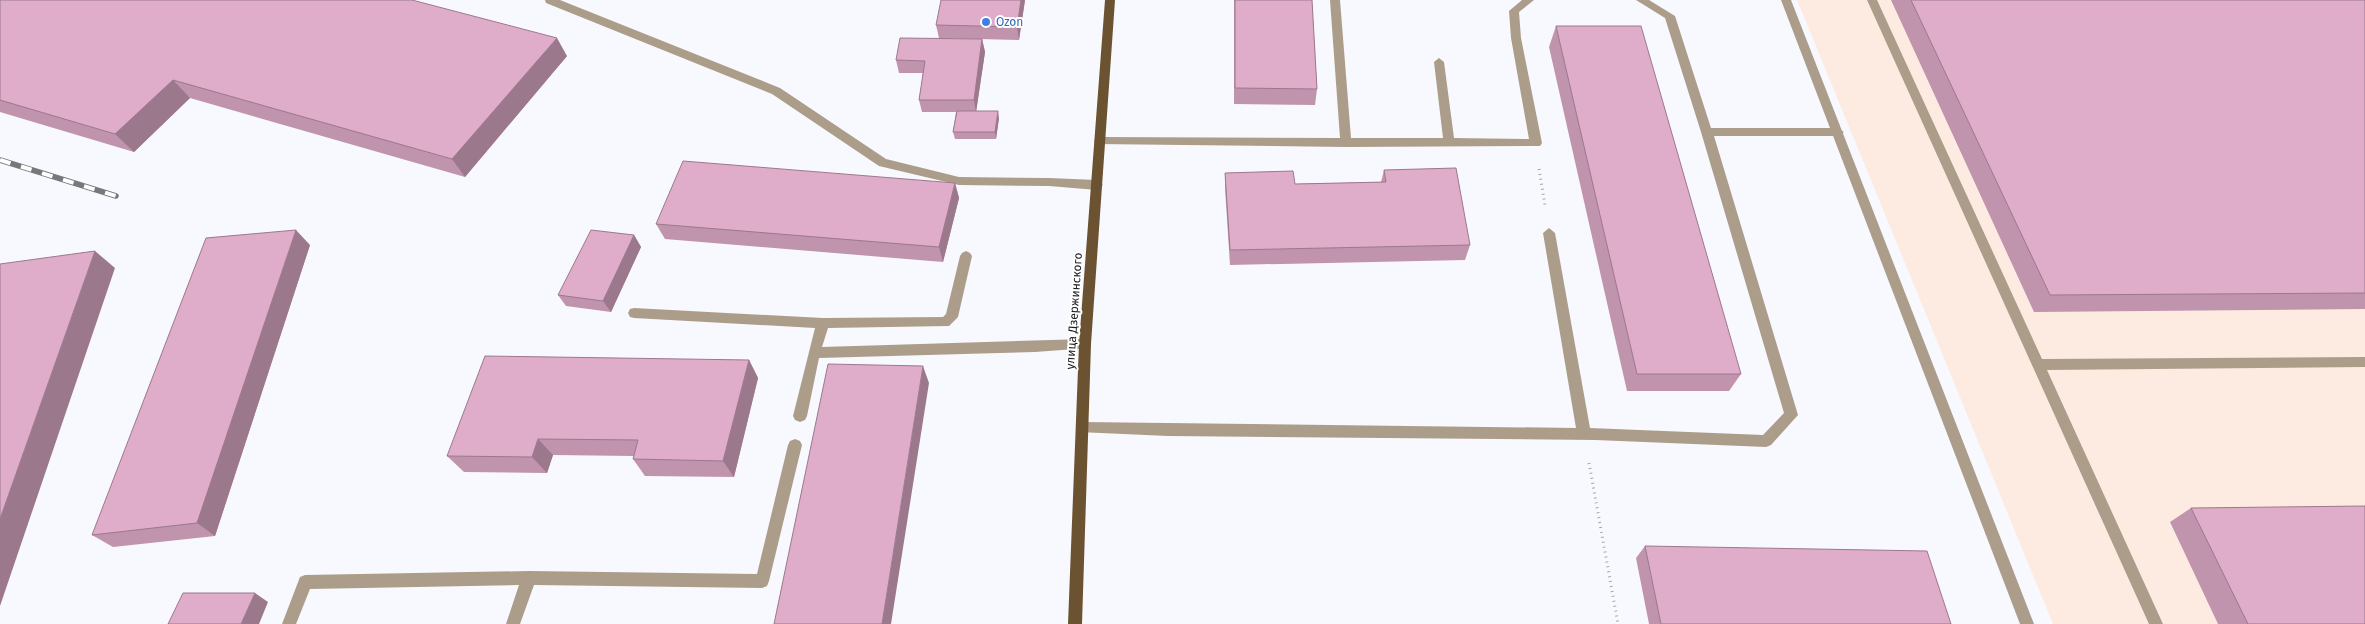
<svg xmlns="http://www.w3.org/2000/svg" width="2365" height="624" viewBox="0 0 2365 624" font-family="'Fira Sans',sans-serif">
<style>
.industrial{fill:#fdebe1}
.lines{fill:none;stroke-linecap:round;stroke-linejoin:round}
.path{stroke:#a6a7ab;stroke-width:3;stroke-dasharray:1 4;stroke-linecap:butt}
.service{fill:#ac9d8b;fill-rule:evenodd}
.minor{fill:#ac9d8b;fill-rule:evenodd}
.primary{fill:#6b5231;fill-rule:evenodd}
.rail-casing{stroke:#77787c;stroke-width:5.5}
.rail{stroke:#fff;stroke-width:4;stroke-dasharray:11;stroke-linecap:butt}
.wall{fill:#c094ad}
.shaded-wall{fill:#9c788d}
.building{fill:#dfacc9;stroke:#9c788d}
.shop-dot{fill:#3f7fe0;stroke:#fff;stroke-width:2}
.labels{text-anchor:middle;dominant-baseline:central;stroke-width:4;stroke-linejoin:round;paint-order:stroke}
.shop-label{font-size:12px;fill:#366cbe;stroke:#fff;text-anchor:start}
.street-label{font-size:12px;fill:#1a1b1e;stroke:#fff}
</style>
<rect width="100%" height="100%" fill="#f8f9fe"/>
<path class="industrial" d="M1797,0H2365V624H2053Z"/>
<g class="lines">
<path class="path" d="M1539,169L1545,205
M1589,463L1618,624"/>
<path class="service" d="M545,0H560L780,88L886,159L959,177L1049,178L1097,180L1103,185L1097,190L1049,186L959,185L879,166L772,94L546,3Z
M1330,0H1340L1351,138H1443L1434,62L1439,58L1444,62L1454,138L1529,139L1511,38L1509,11L1522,0H1534L1519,12L1521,38L1542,143L1540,146L1346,147L1096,144L1094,141L1096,138L1100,137L1340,138Z
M1636,0H1649L1675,16L1711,128H1838L1844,132L1838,136H1714L1798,415L1771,445L1766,447L1595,440L1168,436L1078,432L1076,428L1078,424L1083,422L1576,428L1543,233L1549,228L1555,233L1590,428L1763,435L1784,413L1701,132L1665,18Z
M1867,0H1877L2042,359L2365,357V367L2047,370L2163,624H2149Z
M966,251L970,253L972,256L958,317L949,326L828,328L822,347L1085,339L1089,340L1091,344L1089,348L1035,352L819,358L807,416L805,420L800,422L795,420L793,416L815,328L634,318L630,317L628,313L630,309L634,308L823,318L943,317L946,314L960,256L962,253Z
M795,439L800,441L802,445L769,581L767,586L762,588L534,585L520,624H506L519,585L310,589L296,624H282L300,577L305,575L529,571L757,574L788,445L790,441Z"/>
<path class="minor" d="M1781,0H1791L2034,624H2020Z"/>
<path class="primary" d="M1105,0H1115L1091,344L1082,624H1068L1079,344Z"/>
<g class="rail-casing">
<path id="rail" d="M0,160L116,196"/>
</g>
<use href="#rail" class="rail"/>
</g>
<path class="wall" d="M0,0L567,56L465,177L190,98L134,152L0,112Z
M1025,0L1019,40L939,38L936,25Z
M1234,0H1312L1317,89L1315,105L1234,104Z
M1891,0H2365V309L2034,312Z
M1556,26L1741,374L1729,391H1627L1549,47Z
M982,39L985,52L976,111L999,118L996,139H955L953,132L956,112H922L919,100L923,73H899L896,60Z
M1384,170L1470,245L1465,260L1230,265L1225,188V173L1295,184L1381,182Z
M955,183L959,198L943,262L665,239L656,224Z
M634,235L641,247L611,312L566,306L558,295Z
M310,245L215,536L113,547L92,535Z
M749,360L758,378L734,477L645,476L633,459L634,456L553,455L547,473L464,472L447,456Z
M2191,508L2365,624H2218L2170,522Z
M1645,546L1951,624H1649L1636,558Z"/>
<path class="shaded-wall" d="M1021,0H1025L1019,40L1017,27Z
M557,38L567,56L465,177L452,159Z
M982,39L985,52L976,113L974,100Z
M173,80L190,98L134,152L115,134Z
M998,111L999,118L996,139L995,132Z
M955,183L959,198L943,262L939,247Z
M296,230L310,245L215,536L197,523Z
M634,235L641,247L611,312L603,301Z
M95,251L115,268L0,606V519Z
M749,360L758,378L734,477L723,461Z
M923,366L929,383L891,624H882Z
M538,439L553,455L547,473L532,457Z
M255,593L268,602L259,624H241Z"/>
<path class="building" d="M0,0H412L557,38L452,159L173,80L115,134L0,100Z
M941,0H1021L1017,27L936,25Z
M1235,0H1312L1317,89L1235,88Z
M1911,0H2365V293L2050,295Z
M1556,26H1641L1741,374H1637Z
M900,38L982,39L974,100H919L925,61L896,60Z
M957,111H998L995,132H953Z
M683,161L955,183L939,247L656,224Z
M1456,168L1470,245L1230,250L1225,173L1293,171L1295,184L1386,182L1384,170Z
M296,230L197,523L92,535L206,238Z
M591,230L634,235L603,301L558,295Z
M95,251L0,519V264Z
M485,356L749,360L723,461L633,459L638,440L538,439L532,457L447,456Z
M828,364L923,366L882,624H774Z
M2365,506V624H2248L2191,508Z
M1645,546L1927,551L1951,624H1661Z
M183,593H255L241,624H168Z"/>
<circle class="shop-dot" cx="986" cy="22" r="5"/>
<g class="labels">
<g class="shop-label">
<text x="996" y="22">Ozon</text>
</g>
<g class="street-label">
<text transform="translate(1074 311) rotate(-86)">улица Дзержинского</text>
</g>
</g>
</svg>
